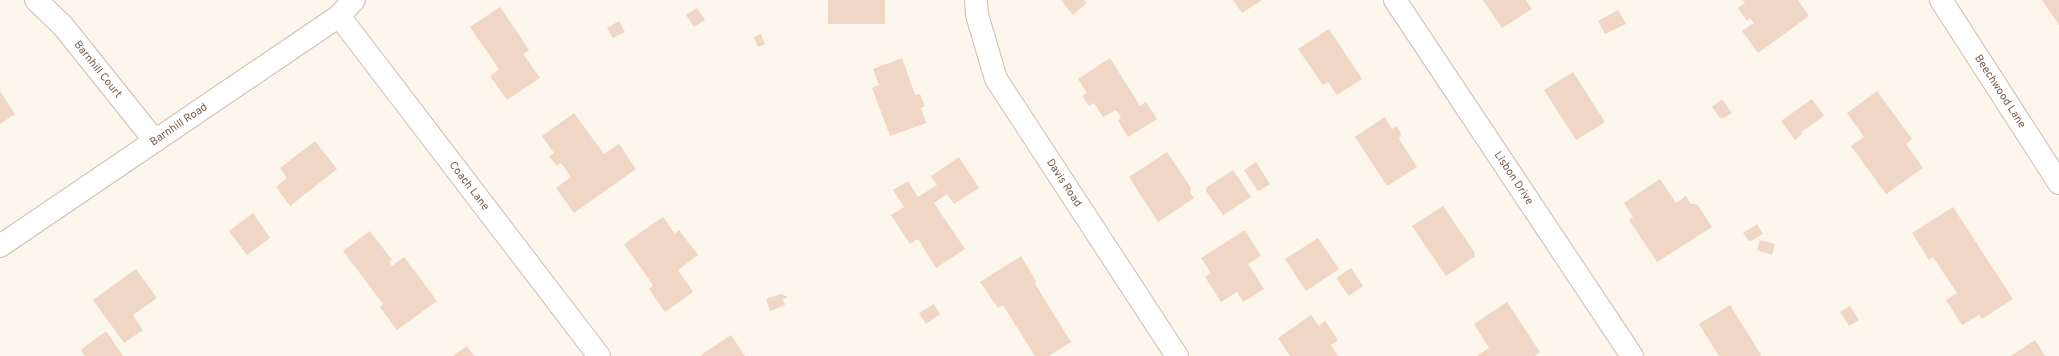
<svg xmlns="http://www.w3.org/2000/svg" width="2059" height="356" viewBox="0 0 2059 356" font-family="Overpass,sans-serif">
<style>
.building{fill:#f0d6c5}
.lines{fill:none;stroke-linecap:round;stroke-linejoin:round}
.minor-casing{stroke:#cebeb1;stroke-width:24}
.minor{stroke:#fff;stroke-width:22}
.labels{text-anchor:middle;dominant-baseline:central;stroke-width:4;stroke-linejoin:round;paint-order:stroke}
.street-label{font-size:11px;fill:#775d4f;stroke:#fefaf3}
</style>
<rect width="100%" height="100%" fill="#fcf6ec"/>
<path class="building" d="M828,0H885V24H828Z
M1061,0H1084L1087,3L1073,15Z
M1233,0H1262L1242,13Z
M1483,0H1526L1532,9L1502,28Z
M1743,0H1798L1809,16L1758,53L1742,31L1754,23L1750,18L1747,21L1738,8L1745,3Z
M2042,0H2059V25Z
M500,7L529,50L523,54L540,78L507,100L490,76L499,69L470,27Z
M697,8L705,20L694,27L686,15Z
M1618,10L1626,24L1605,34L1598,21Z
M619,21L625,32L613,38L607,28Z
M1329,29L1362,79L1337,95L1328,82L1323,85L1298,49Z
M761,34L765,44L758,47L754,37Z
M902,58L915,95L920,94L925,106L921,108L926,123L890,136L872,88L879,85L873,69Z
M1110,58L1140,106L1146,102L1157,119L1128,137L1118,120L1121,117L1116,110L1103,117L1094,103L1089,106L1082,96L1087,93L1078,79Z
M1573,72L1605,122L1576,140L1544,90Z
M0,91L15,114L0,124Z
M1877,91L1912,139L1906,144L1923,168L1886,194L1851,146L1864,137L1847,113Z
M1722,99L1732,113L1724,118H1720L1712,107Z
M1812,99L1824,116L1801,132L1802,134L1795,140L1781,121Z
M574,113L604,154L619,144L636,169L574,213L556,188L571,177L561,163L557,166L549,156L554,153L542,136Z
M1385,117L1392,129L1396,126L1401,134L1399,139L1417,167L1387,186L1355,137Z
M315,141L337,169L290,206L276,187L287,178L280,168Z
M1167,152L1191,188L1190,193L1194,198L1158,222L1129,177Z
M959,157L979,188L954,204L947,194L934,203L965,249L936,268L918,239L910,244L891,215L904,207L893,190L908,181L918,197L937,185L931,176Z
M1256,162L1270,184L1259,191L1257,190L1244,170Z
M1233,170L1251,197L1223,215L1206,191L1207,187Z
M1660,179L1676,203L1686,196L1691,204H1697L1712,227L1657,262L1629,220L1633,217L1624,203Z
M1443,206L1475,253L1474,257L1446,276L1412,226Z
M1953,207L2013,299L1982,319L1979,315L1962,325L1946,300L1957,293L1933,257L1929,260L1912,233Z
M253,213L270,238L247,255L229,231Z
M663,217L675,234L679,230L698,255L678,270L693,292L665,312L649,289L653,285L624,244Z
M1757,224L1763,234L1751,241L1748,240L1743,233Z
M1245,230L1261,256L1248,264L1264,289L1243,302L1237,292L1221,302L1205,277L1211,273L1201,258Z
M370,231L392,260L389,262L392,266L404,257L437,301L397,330L380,307L383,304L343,251Z
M1318,238L1339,269L1306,291L1285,259Z
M1760,240L1775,244L1772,255L1757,250Z
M1021,256L1036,281L1035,284L1071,342L1049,356H1035L1003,305L998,308L980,282Z
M1351,268L1363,286L1349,296L1336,278Z
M136,269L157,298L133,315L143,330L124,343L93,300Z
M781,294L788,297L783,299L785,305L770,311L766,299Z
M1507,302L1540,352L1535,356H1477L1489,348L1474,324Z
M934,304L940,314L926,324L919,313Z
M1730,305L1761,355L1760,356H1719L1699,324Z
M1850,306L1859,320L1849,326L1840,312Z
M1311,315L1319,326L1325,321L1338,340L1331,345L1338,356H1290L1278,338Z
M106,331L123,356H85L81,351L83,348Z
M731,335L745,356H702L701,355Z
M2035,340L2045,356H2011Z
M467,346L474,356H453Z"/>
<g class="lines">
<g class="minor-casing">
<g id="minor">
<path id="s1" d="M36,0L63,26L155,141"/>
<path id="s2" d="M976,0L977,15L996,79L1177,356"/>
<path id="s3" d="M1395,0L1632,356"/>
<path id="s4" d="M1941,0L2059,183"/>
<path id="s5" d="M339,16L599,356"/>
<path id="s6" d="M0,246L339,16L354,0"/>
</g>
</g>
<use href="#minor" class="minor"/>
</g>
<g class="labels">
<g class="street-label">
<text stroke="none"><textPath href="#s1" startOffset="93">Barnhill Court</textPath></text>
<text stroke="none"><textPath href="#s4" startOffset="109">Beechwood Lane</textPath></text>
<text stroke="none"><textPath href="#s6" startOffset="216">Barnhill Road</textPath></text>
<text stroke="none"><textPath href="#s3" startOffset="214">Lisbon Drive</textPath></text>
<text stroke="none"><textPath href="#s2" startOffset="206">Davis Road</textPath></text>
<text stroke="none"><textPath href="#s5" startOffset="214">Coach Lane</textPath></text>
</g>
</g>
</svg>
